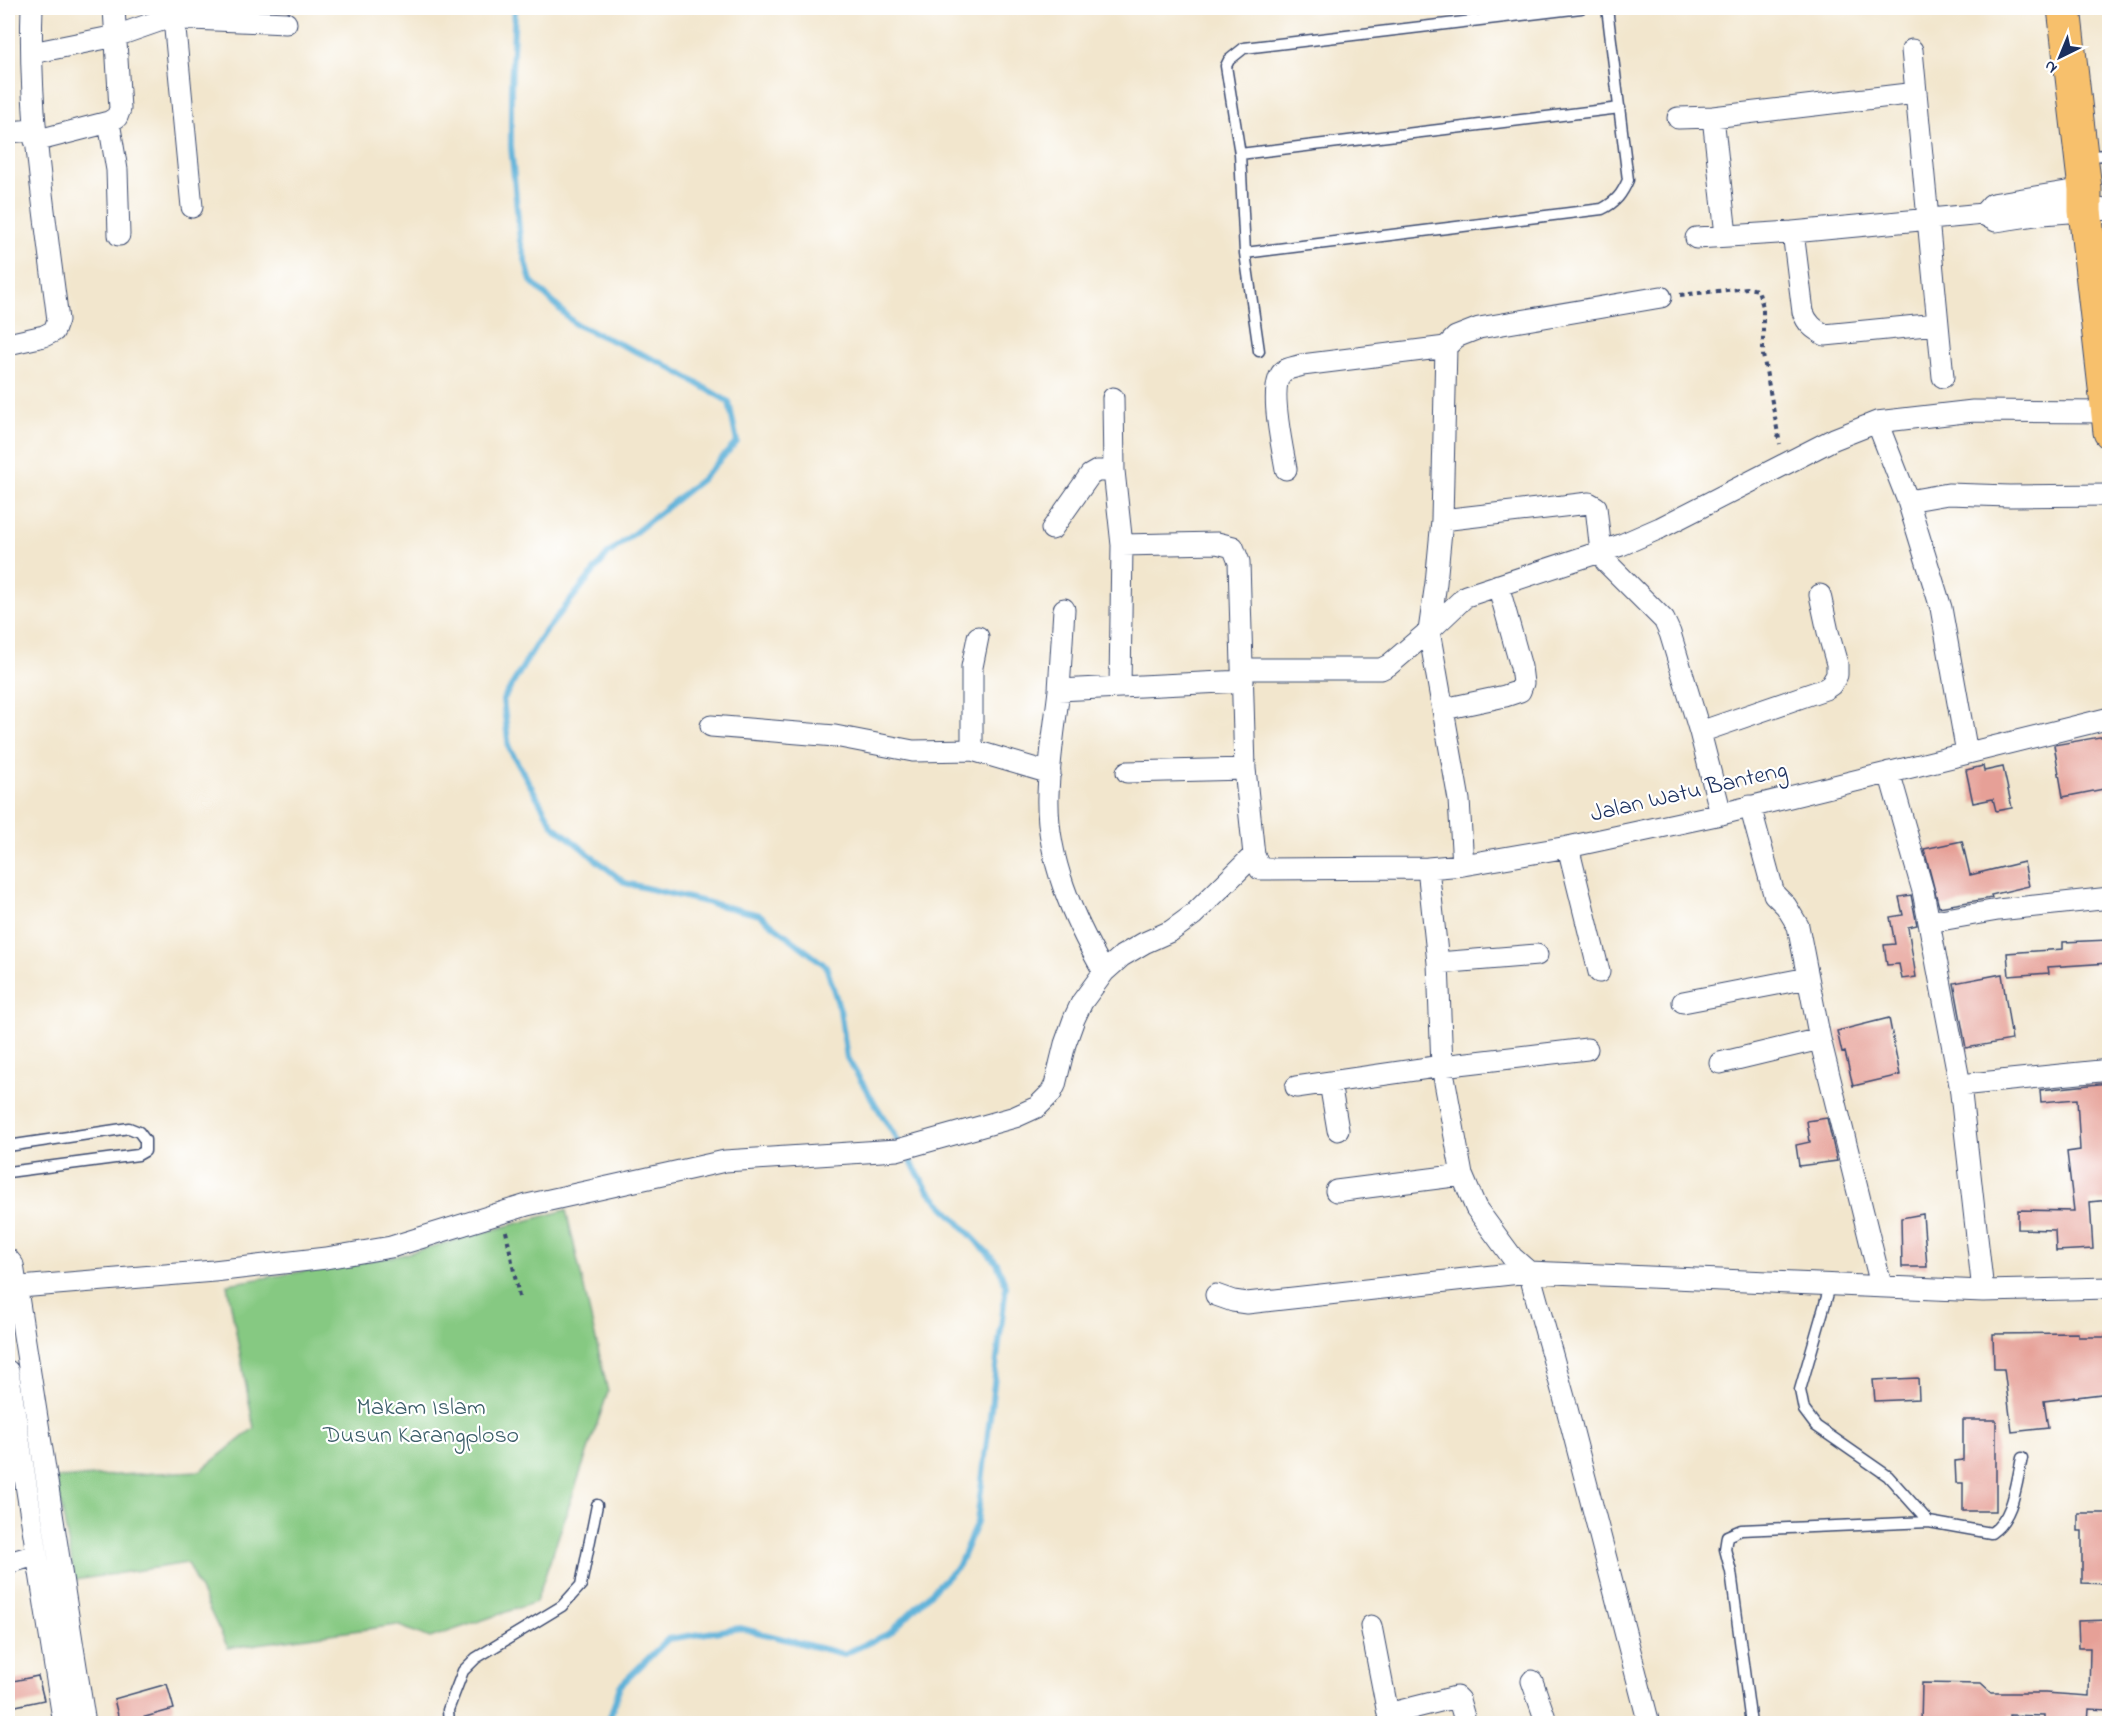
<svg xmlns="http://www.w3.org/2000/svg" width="2117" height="1731" viewBox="0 0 2117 1731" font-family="'Indie Flower',sans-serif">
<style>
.green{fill:#86c982;stroke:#507c70;stroke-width:1.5}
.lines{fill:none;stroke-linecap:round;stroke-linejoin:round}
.stream{stroke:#5cb0d8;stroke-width:6}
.building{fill:#e6a097}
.service-casing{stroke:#3b4a6f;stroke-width:13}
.minor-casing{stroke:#3b4a6f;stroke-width:23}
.primary-casing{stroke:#3b4a6f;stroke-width:35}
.path{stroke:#3b4a6f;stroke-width:4;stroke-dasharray:4.5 4.5;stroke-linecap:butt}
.service{stroke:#fff;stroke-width:10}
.minor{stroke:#fff;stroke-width:21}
.primary{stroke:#f7c06c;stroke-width:33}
.labels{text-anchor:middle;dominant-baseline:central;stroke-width:4.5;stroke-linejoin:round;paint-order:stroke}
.street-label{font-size:24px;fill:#1b2f5e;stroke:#fff}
.park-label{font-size:24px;fill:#3b5d69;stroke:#fff}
</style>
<rect width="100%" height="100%" fill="#fff"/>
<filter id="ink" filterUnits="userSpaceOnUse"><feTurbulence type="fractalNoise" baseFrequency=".0167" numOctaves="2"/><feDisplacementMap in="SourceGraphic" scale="12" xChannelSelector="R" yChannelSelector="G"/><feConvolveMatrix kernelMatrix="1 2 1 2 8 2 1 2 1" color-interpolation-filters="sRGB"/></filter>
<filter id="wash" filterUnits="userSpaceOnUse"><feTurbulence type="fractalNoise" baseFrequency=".008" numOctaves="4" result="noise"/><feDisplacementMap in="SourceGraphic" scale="24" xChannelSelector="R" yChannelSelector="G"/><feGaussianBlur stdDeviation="1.35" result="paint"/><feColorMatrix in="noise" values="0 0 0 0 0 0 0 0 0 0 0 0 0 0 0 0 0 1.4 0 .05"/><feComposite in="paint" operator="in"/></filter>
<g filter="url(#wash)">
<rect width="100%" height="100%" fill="#f2e6cd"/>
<path class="green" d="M566,1210L608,1392L536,1602L430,1638L397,1625L228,1648L187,1563L75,1580L56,1478L200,1471L254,1428L227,1284L397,1256Z"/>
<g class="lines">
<path class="stream" d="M515,8L511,89V146L520,240L531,281L575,324L664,364L729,402L737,442L702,479L608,554L540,638L503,700L509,748L553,825L625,883L760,915L826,966L840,1010L847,1058L928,1190L997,1263L1006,1286L977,1522L959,1565L890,1633L844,1654L740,1628L668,1639L620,1686L608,1724"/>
</g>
<g id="blocks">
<path class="building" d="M2105,736L2109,759V788L2063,797L2054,745Z
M1983,766L1984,771L2003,767L2012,808L1996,811L1993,799L1973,803L1966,770Z
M1962,841L1970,875L2024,862L2029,886L1991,895L1992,898L1939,907L1924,849Z
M1911,895L1917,925L1908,927L1916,977L1902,979L1899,964L1887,965L1884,945L1895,944L1890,917L1903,915L1899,897Z
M2109,940V963L2048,967L2049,973L2009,976L2007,953L2063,949V942Z
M2002,974L2012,1040L1966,1048L1954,983Z
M1889,1018L1900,1075L1853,1086L1845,1052L1842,1053L1837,1031Z
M2109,1083V1200L2090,1202L2093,1249L2056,1251L2055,1230L2018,1229V1210L2074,1211L2067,1152L2080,1150L2077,1099L2041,1102L2040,1090Z
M1827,1118L1837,1161L1799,1166L1796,1145L1810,1142L1807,1121Z
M1923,1214L1927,1267H1902L1901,1218Z
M2078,1333V1337H2109V1393L2044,1401L2048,1428L2012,1432L2004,1369H1994L1993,1334Z
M1918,1378L1919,1399L1875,1401L1873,1380Z
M1963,1420H1996V1511H1963V1483H1956L1955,1461L1963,1460Z
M2078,1513H2109V1584L2082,1583V1531H2078Z
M2109,1620V1710L2089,1709L2088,1724H2044V1716L2009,1715V1724H1921L1922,1683L1981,1684L1991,1693H2045L2089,1696L2090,1648H2079L2078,1621Z
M38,1676L44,1700L11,1707L8,1682Z
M167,1684L174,1709L120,1724L114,1699Z"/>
</g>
</g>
<g filter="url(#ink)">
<use href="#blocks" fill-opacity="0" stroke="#3b4a6f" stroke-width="1.5"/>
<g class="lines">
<g class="service-casing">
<path id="service" d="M1240,154L1620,108
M2084,156L2110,155
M1245,253L1602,209C1616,202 1622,194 1628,180L1607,8
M1259,351L1245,253L1240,154L1226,66L1229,60L1244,48L1581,8
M8,1146L129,1128L139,1132L145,1140V1151L138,1155L8,1172
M1831,1283L1800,1390L1804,1410L1816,1426L1888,1476L1929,1522
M449,1724L448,1710L463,1671L476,1658L562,1606L581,1585L597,1505
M1751,1724L1731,1572L1725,1549L1727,1536L1741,1530L1929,1522L1991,1533C2014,1518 2016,1484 2022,1458"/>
</g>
<g class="minor-casing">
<path id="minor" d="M174,19L192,207
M1912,50L1943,377
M32,53L116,36L162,20L191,19L286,23
M1713,117L1726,235
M1678,118L1713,117L1916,93
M109,122L117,170L119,235
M8,132L34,130
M35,141L109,122L117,117L120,109L114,8
M1983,214L1992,204L2085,189
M1793,232L1803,312C1807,324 1814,329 1825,335L1937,324
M1696,238L1793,232L1983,214L1996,221L2042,214L2110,209
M8,344L44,336L54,331L58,320C45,216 28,112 32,8
M1113,398L1114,471L1122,545L1120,687
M1877,422L1908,501L1941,608L1967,753
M1286,469C1283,450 1267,383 1284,371C1288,368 1297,367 1302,365L1446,347
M1908,501L1948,494L2009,496L2110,495
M1442,520L1589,503L1596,507L1601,552L1606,562L1664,620L1670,633L1700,732L1721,814
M1052,529L1090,475L1097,471H1114
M1122,545L1217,543L1233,547L1239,562L1245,769L1254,855
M1242,669H1381L1389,665L1429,631L1466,596L1621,545L1660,528L1834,439L1877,422L1973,411L2110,412
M1059,690L1064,609
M1444,709L1505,696L1520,691L1523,683L1521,667L1498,585
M711,726L835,736L913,751L972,750L1050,773
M1700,732L1825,689L1831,685L1837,675V664L1828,632L1820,595
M972,750V667L978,637
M1127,772L1245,769
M1889,772L1923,891L1960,1085L1983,1291
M1750,806L1774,894L1786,906L1798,926L1820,1039L1881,1285
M1568,847L1599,972
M1463,865L1459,800L1429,631L1436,583L1442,520L1446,347L1456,337L1479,328L1661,297
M1428,868L1438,963L1442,1066L1462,1175L1476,1208L1512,1257L1529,1272L1983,1291L2110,1288
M1929,922L1998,910L2110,898
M1438,963L1537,955
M1104,972C1073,918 1046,858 1048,795C1049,760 1055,725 1059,690L1243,681
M1683,1002L1808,978
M1720,1063L1820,1039
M1330,1083L1338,1130
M1960,1085L2110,1070
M1296,1087L1442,1066L1587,1049
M1336,1191L1462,1175
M8,1259L13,1265L85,1724
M8,1288L214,1271L326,1258L391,1247L527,1205L725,1161L897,1150L1015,1117L1037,1107L1051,1093L1055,1085L1065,1044L1074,1019L1082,1002L1104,972L1122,956L1144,943L1171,931L1193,915L1254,855L1260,869L1428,868L1463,865L1568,847L1721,814L2110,718
M1216,1295L1233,1301L1247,1303L1529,1272L1565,1401L1649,1724
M8,1371L64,1724
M8,1563L36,1555
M1371,1626L1390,1724
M1532,1681L1547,1724
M1388,1714L1456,1697L1459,1700L1466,1724"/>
</g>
<g class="primary-casing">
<path id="primary" d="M2064,8L2085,189V211L2110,432"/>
</g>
<path class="path" d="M1680,295L1747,288L1758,290L1763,307V355L1780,444
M506,1231L519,1297"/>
<use href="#service" class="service"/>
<use href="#minor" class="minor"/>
<use href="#primary" class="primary"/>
</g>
</g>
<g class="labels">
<g class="street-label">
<text transform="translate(1689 793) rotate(-13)">Jalan Watu Banteng</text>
</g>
<g class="park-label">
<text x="421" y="1408">Makam Islam<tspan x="421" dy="28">Dusun Karangploso</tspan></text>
</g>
</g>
<rect width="2117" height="1731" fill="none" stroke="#fff" stroke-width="30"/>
<g transform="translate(2060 57) rotate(223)" stroke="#ffffff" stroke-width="4.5" paint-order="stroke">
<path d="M0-4.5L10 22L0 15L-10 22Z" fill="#1b2f5e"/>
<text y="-9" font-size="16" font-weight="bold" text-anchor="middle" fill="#1b2f5e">N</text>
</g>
</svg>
